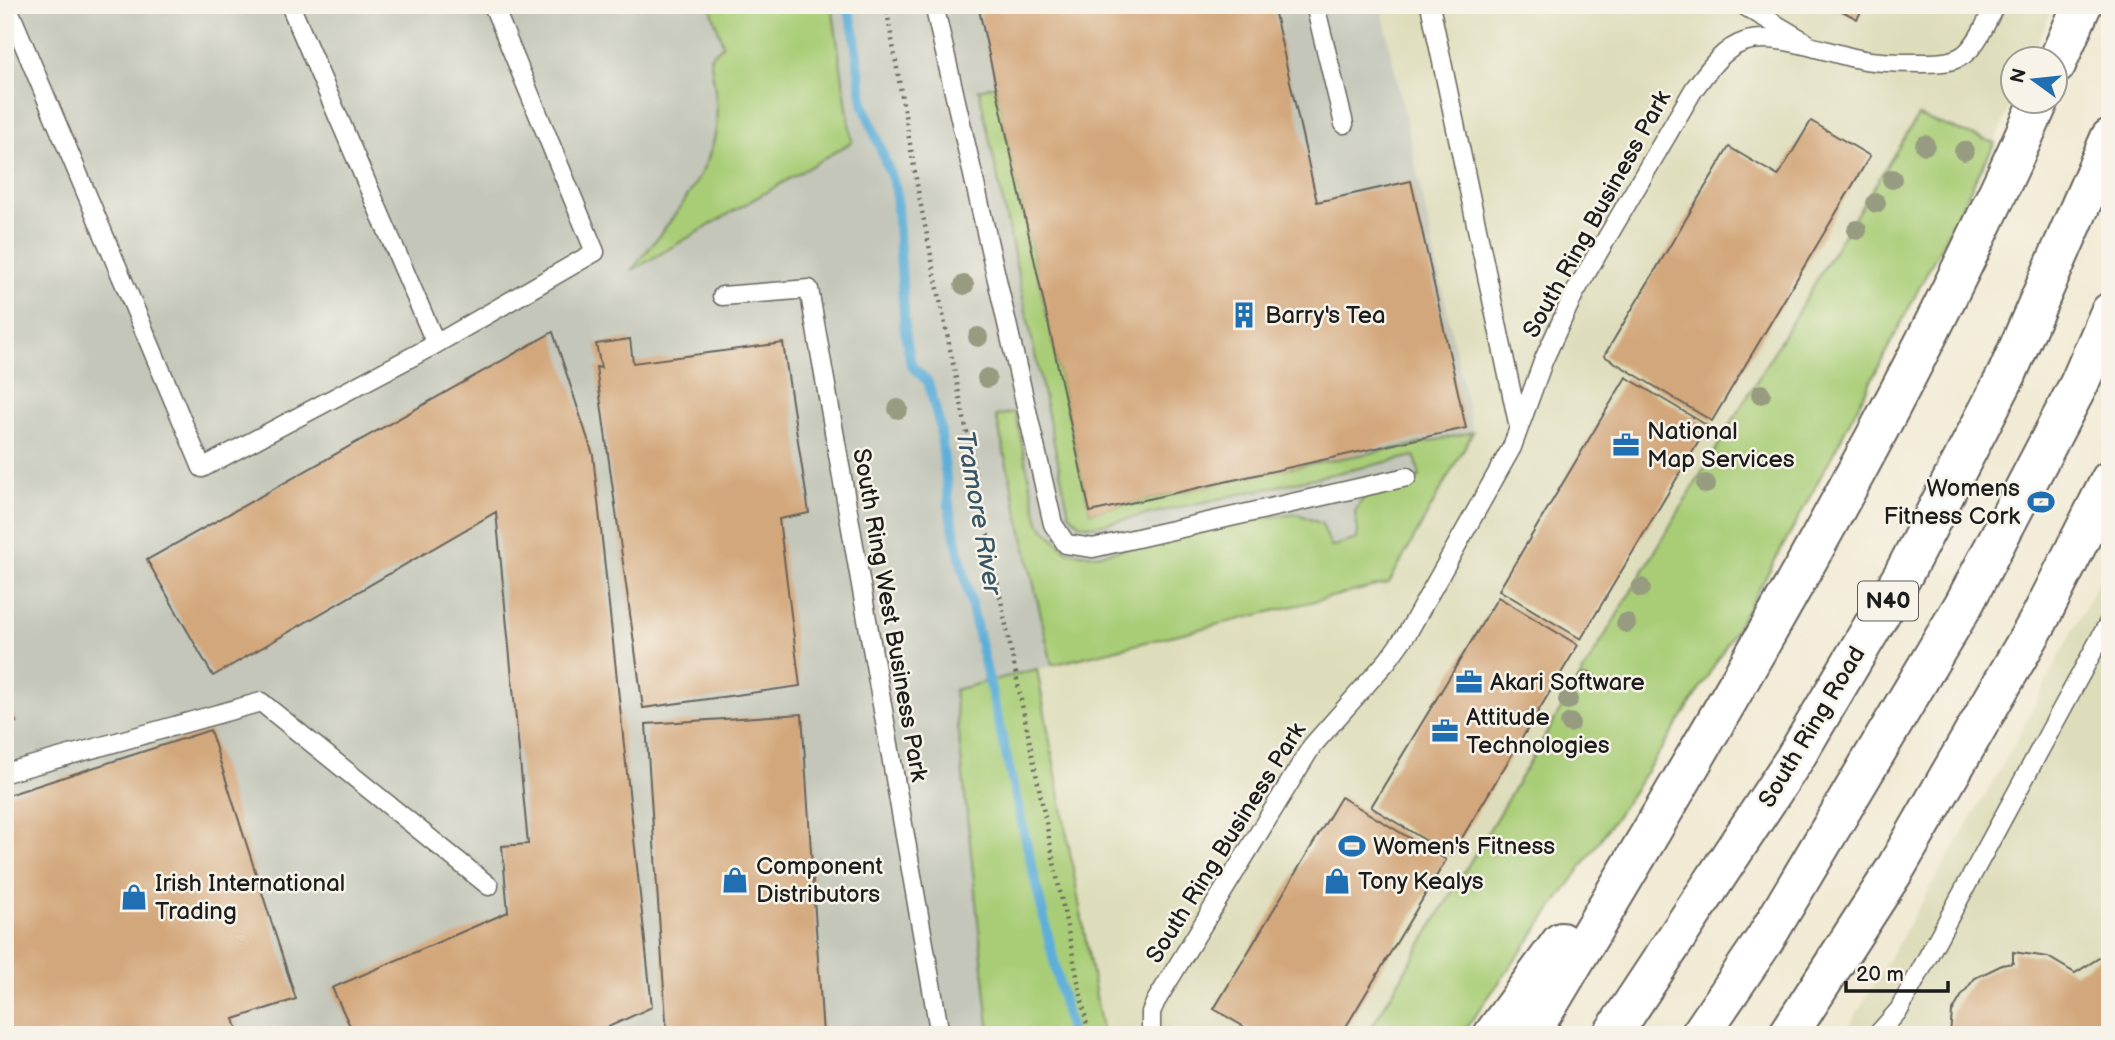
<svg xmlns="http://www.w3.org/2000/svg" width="2115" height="1040" viewBox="0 0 2115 1040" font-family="'Balsamiq Sans',sans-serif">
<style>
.built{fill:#deddbb}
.industrial{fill:#c3c6b9}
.green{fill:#a9cd77;stroke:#62744a;stroke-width:2}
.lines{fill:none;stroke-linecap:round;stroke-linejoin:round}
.stream{stroke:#5daed8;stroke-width:10}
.building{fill:#d3a77b}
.service-casing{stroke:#67645c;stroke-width:21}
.trunk-casing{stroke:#67645c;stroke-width:42}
.path{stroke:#67645c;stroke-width:4.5;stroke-dasharray:2 5;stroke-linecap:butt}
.service{stroke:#fff;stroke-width:18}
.trunk{stroke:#fff;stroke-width:38}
.tree{fill:#979b80}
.labels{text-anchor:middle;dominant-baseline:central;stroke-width:5;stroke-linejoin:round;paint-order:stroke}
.shield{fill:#f7f3e8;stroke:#5e5c59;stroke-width:2}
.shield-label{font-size:23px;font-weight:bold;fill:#1c1c1c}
.street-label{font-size:24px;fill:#1c1c1c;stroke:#f7f3e8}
.poi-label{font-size:24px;fill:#1c1c1c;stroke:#f7f3e8;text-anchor:start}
.water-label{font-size:26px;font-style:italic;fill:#365667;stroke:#f7f3e8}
</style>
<rect width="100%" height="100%" fill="#f7f3e8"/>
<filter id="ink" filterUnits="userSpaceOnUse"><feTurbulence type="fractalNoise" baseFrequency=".0143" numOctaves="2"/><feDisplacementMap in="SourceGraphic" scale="14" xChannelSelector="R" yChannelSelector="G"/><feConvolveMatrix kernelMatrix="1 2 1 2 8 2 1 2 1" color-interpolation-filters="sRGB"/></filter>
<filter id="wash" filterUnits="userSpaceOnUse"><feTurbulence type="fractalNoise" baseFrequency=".00686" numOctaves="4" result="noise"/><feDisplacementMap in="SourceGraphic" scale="28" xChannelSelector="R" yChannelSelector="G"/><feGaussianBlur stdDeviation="1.57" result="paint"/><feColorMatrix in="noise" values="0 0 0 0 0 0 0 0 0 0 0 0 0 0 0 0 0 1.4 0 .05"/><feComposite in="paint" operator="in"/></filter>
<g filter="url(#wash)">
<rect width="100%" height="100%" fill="#f1ead4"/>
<path class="built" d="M1381,5H2054L2030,59L2014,60L2013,99L1995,143L1942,170L1420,1035H1005L954,690L1389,582L1473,432Z
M2110,559V1035H1844L2013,747Z"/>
<path class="industrial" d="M5,5H1381L1473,432L1389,583L954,690L1005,1035H5Z"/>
<path class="green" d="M710,5H832L852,142L631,271C658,237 702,186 713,143C721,116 714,84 710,57L723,45Z
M996,85L1090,512L1283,469L1414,445L1473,432L1389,583L1052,665L996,416L1015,412L1039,523L1067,551L1096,555L1276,516L1298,514L1322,524L1331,547L1357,539L1358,531L1355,512L1363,498L1398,487L1420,477L1415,456L1094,526L1080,524L1069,514L979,90Z
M1918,116L1995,143C1893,334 1800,531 1684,714C1614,824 1538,929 1461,1035H1367L1838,244Z
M1037,669L1103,1035H990L954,690Z"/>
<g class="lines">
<path class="stream" d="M847,5L854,31L863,103L896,189L905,331L911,365L928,382L940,426L950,513L1071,1035"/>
</g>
<g id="blocks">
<path class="building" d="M978,5H1273L1317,202L1411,181L1466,428L1090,512Z
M1831,5H1865L1857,19Z
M1811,121L1870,156L1712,421L1604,356L1729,147L1778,176Z
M553,332L593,455L652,1007L591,1035H342L352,1030L332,988L508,912L502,846L528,844L496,512L213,676L147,560Z
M630,339L633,363L783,343L809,513L779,519L800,686L643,708L596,367L601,368L596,344Z
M1626,377L1708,426L1581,639L1499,590Z
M1498,597L1578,645L1451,856L1371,807Z
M5,695L16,722L5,726Z
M802,714L823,1035H667L646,724Z
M210,730L296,999L234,1019L239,1035H5V796Z
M1341,797L1446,860L1341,1035H1258L1214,1009Z
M2110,951V1035H1950L1952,1012L1962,995L1975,978L2002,965L2013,963V952L2048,957L2075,973Z"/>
</g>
</g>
<g filter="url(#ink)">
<use href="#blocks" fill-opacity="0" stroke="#67645c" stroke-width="2"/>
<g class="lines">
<g class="service-casing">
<path id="service" d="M7,5L202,468L436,344L595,252L493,5
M290,5L436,344
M934,5L1053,524L1066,544L1093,548L1407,477
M1315,5L1344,124
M1430,5L1519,428
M1743,5L1804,41
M722,296L809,289L940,1035
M5,773L261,702L489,886
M1151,1035V1012L1156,1001L1312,746L1388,660L1408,632L1512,447L1544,359L1574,294L1694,89C1707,72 1722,49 1744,42C1778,31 1829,54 1864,60C1883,63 1903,63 1923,63C1938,63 1957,63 1968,51C1980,39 1987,21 1995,5
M1877,1035L1899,1010L2110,620"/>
</g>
<g class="trunk-casing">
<path id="trunk" d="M2056,65L2082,5
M1493,1035L1561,942
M1528,1035L1550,1002C1725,708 1901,415 2039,102
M1612,1035L1795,758L1903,575L2007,374L2110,138
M1700,1035L1765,939L1964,604L2079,384L2110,312
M1788,1035L1894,871L2039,620L2110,480"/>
</g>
<path class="path" d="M886,5L919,196L1089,1035"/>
<use href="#service" class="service"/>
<use href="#trunk" class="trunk"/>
</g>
<g class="tree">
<circle cx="1925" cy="145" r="10"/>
<circle cx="1964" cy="151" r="10"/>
<circle cx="1892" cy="179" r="10"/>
<circle cx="1876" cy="203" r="10"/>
<circle cx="1857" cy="230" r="10"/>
<circle cx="964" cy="285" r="10"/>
<circle cx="978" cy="337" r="10"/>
<circle cx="987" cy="378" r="10"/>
<circle cx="1761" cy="394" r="10"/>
<circle cx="898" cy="409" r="10"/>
<circle cx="1706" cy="484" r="10"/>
<circle cx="1641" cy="588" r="10"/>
<circle cx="1626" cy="623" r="10"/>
<circle cx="1587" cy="680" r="10"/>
<circle cx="1568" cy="700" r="10"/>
<circle cx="1570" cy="723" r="10"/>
</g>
</g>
<defs>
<g id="building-bare" transform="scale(2.1)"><path d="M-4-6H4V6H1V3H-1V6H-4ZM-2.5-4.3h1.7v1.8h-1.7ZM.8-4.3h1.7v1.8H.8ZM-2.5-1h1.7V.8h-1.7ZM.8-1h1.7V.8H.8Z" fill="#1f6fb2" stroke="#f7f3e8" stroke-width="2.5" paint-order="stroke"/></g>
<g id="office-bare" transform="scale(2.1)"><path d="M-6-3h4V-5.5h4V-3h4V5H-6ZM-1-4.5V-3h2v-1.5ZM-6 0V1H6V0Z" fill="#1f6fb2" stroke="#f7f3e8" stroke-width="2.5" paint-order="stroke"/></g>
<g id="stadium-bare" transform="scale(2.1)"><path d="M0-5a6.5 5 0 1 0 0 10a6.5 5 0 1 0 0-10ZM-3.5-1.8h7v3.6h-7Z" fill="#1f6fb2" stroke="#f7f3e8" stroke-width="2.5" paint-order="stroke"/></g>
<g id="shop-bare" transform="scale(2.1)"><path d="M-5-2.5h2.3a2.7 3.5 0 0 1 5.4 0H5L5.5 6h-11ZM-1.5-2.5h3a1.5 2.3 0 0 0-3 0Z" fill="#1f6fb2" stroke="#f7f3e8" stroke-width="2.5" paint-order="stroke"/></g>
</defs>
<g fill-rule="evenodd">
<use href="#building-bare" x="1244" y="315"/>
<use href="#office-bare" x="1626" y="445"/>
<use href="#stadium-bare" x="2041" y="502"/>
<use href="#office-bare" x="1469" y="682"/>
<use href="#office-bare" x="1445" y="731"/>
<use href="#stadium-bare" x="1352" y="846"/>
<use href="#shop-bare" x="735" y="880"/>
<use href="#shop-bare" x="1337" y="881"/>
<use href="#shop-bare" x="134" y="897"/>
</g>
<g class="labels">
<rect class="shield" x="1858" y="581.5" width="60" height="39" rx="5"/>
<g class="shield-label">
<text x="1888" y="601">N40</text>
</g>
<g class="street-label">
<text transform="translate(1597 214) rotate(-61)">South Ring Business Park</text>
<text transform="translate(890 615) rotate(80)">South Ring West Business Park</text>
<text transform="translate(1812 727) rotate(-59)">South Ring Road</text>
<text transform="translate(1226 843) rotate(-58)">South Ring Business Park</text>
</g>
<g class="poi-label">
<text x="1265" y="315">Barry's Tea</text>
<text x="1647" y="431">National<tspan x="1647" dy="28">Map Services</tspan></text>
<text x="2020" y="488" text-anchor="end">Womens<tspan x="2020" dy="28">Fitness Cork</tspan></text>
<text x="1490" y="682">Akari Software</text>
<text x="1466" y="717">Attitude<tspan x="1466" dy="28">Technologies</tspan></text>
<text x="1373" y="846">Women's Fitness</text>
<text x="756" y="866">Component<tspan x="756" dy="28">Distributors</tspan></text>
<text x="1358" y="881">Tony Kealys</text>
<text x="155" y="883">Irish International<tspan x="155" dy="28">Trading</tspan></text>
</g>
<g class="water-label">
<text transform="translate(978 513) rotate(80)">Tramore River</text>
</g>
</g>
<rect width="2115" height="1040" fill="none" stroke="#f7f3e8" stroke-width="28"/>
<g transform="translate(2034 80) rotate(285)"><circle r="33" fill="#f7f3e8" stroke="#9f9d96" stroke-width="2"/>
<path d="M0-5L12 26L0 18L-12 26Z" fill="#1f6fb2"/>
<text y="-10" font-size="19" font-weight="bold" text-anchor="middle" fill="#1c1c1c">N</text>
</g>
<path d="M1846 981v10h102v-10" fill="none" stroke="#1c1c1c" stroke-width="3.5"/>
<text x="1856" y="981" font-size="21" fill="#1c1c1c" stroke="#f7f3e8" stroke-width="5" paint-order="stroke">20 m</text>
</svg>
